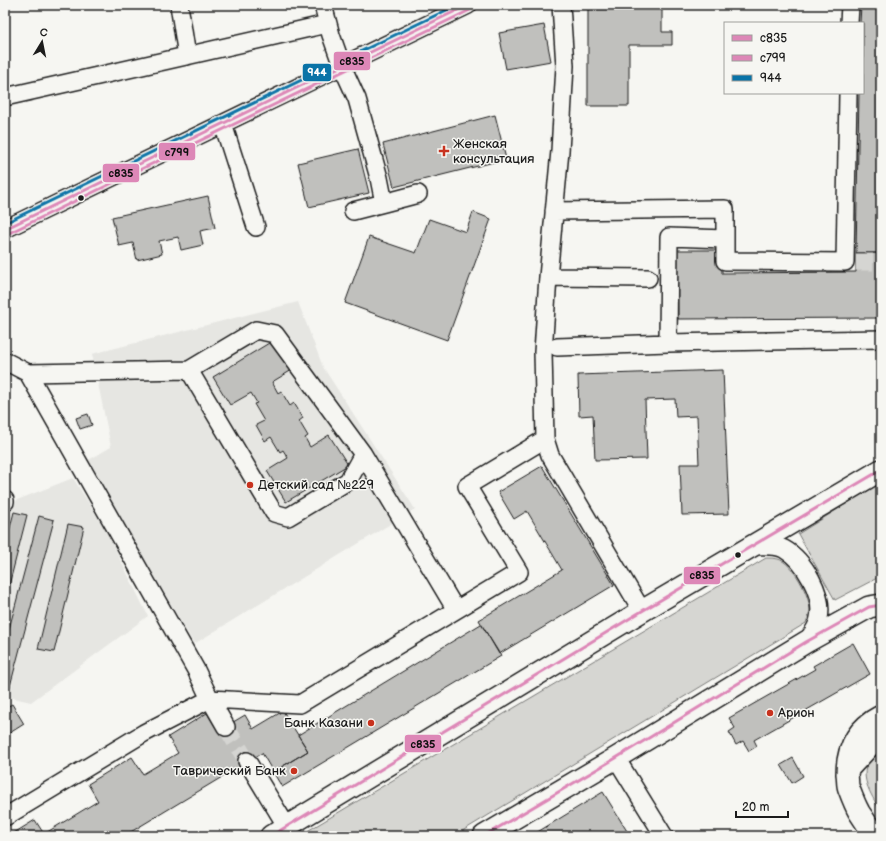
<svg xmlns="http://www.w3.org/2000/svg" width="886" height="841" viewBox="0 0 886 841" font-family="'Balsamiq Sans',sans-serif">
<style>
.built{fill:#e6e6e2}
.green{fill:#d6d6d2;stroke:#797977}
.building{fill:#c0c0bd;stroke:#1c1c1c}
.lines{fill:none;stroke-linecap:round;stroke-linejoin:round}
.minor-tunnel{stroke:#d5d5d2;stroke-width:17;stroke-dasharray:17 8;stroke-linecap:butt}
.minor-casing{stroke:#1c1c1c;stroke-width:20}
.major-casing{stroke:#1c1c1c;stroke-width:24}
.minor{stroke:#f6f6f2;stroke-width:17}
.major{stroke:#f6f6f2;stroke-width:21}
.bus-1-casing{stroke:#f6f6f2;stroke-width:6}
.bus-2-casing{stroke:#f6f6f2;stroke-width:6}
.bus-3-casing{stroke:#f6f6f2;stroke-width:6}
.bus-1{stroke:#dd87b7;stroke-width:3}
.bus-2{stroke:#dd87b7;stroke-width:3}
.bus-3{stroke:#0973a7;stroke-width:3}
.poi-dot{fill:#c8321e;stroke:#f6f6f2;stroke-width:1.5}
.bus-dot{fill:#1c1c1c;stroke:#f6f6f2;stroke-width:1.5}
.labels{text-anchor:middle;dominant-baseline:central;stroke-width:3;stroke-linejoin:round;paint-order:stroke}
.poi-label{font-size:13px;fill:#1c1c1c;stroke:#f6f6f2;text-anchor:start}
.line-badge{stroke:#f6f6f2;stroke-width:1.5}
.badge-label{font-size:11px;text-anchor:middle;font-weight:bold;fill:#fff}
.pale-badge-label{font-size:11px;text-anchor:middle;font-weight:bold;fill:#111}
</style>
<rect width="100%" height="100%" fill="#f6f6f2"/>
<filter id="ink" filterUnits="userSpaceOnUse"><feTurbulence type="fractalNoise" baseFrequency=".025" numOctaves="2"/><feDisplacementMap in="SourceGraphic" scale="8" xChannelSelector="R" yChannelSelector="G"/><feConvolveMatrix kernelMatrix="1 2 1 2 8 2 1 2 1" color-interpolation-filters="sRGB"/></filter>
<g filter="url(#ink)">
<path class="built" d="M298,302L323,367L415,509L194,644L87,461L111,447L92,354Z
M73,478L106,530L148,616L31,702L5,696V527L12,502Z"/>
<path class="green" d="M881,482V576L835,600L798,534Z
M766,558C770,558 774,558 778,559C793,563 810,596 810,611C809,615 807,619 806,623L454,836H299Z
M881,747V813C873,796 859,780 868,761C871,756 877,751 881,747Z"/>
<path class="building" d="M861,5H881V253H856L859,93H863V23H860Z
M588,7L662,8V32H672V45H629V106H588Z
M544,25L551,61L506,69L499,33Z
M495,115L506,159L394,187L383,144Z
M358,149L369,193L309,207L298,163Z
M208,196L215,228L200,231L203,245L181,250L178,237L159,241L162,254L137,260L133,243L119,246L112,217Z
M473,212L491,219L447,340L345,303L369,237L416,253L429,219L466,232Z
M677,250H722V273L856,272V253H881V318L678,319Z
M274,340L292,370L272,382L278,393L281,391L290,406L294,403L303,418L299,421L308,436L305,438L310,447L329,435L348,465L286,502L267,471L288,458L283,450L280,452L271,437L265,441L256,425L264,421L254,404L257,403L251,393L230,405L213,377Z
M723,370L729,514L682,515L680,464H699L697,416L676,417L675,399L645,400L647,459L595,460L593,415L579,416L578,375Z
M88,414L92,425L80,429L76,418Z
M542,466L614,585L499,654L479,620L562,570L527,511L514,519L498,492Z
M14,512L27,515L5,601V547Z
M39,516L54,520L9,690L5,688V644Z
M68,524L84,527L54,652L38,649Z
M481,624L501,656L282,787L273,772L308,751L298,735Z
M853,643L870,674L754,740L757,746L749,751L743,741L736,745L729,732L735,728L729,718L815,669L813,666Z
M12,704L24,724L5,736V708Z
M283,711L308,751L273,772L262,753L124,836H9L35,820L44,834L98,801L88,784L132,757L143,774L178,753L168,737L207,713L218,731L245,715L253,729Z
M793,758L803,776L792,783L781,765Z
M603,792L630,836H531Z"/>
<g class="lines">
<path class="minor-tunnel" d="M856,262H881
M226,727L247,761"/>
<g class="minor-casing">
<path id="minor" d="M179,5L187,56
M323,5L331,35L342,66L357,99L379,178L384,203L418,194
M561,5L565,66L560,151L548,277L543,352L545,439L550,455L642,611
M849,23L850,5
M848,93L845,262L725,261V239L669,237L668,343L881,339
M5,97L327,24
M223,124L256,227
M353,211L384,203
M554,211L725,209V239
M5,229L468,5
M548,277L648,278
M557,347L668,343
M5,361L28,373L196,670L210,699L300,704L519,572L467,486L545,439
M28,373L189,370L274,513L288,517L348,481L363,454L275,334L256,330L189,370
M363,454L456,610
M5,500V502
M750,546C761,546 775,544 784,549C804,560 824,595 819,618C818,627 812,634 806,642
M616,758L664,836
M247,761L287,827
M5,817L144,733L210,699L226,727"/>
</g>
<g class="major-casing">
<path id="major" d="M848,769L872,743L881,737
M271,836L642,611L881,470
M484,836L616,758L806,642L869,607L881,605
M873,836C870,827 864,820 859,812C855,805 852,797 849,789C847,785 848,779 847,774C847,748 858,728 881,716"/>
</g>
<use href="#minor" class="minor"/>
<use href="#major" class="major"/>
<g class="bus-1-casing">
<path id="bus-1" d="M5,229L468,5
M271,836L642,611L881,470
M484,836L616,758L806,642L869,607L881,605"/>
</g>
<g class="bus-2-casing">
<path id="bus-2" d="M7,234L470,10"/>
</g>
<g class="bus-3-casing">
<path id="bus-3" d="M5,223L457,5"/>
</g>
<use href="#bus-1" class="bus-1"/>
<use href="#bus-2" class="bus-2"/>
<use href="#bus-3" class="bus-3"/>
</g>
</g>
<g class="poi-dot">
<path d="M442 145h4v4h4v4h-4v4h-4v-4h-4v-4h4z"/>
<circle cx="250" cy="485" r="4"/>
<circle cx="770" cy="713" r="4"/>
<circle cx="371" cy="723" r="4"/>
<circle cx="294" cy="771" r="4"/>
</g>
<g class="bus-dot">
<circle cx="81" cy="198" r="3.5"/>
<circle cx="738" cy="555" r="3.5"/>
</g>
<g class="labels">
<g class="poi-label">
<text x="453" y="144">Женская<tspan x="453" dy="15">консультация</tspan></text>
<text x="258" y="485">Детский сад №229</text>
<text x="778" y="713">Арион</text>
<text x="363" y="723" text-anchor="end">Банк Казани</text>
<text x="286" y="771" text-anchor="end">Таврический Банк</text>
</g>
</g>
<g class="line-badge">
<rect x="333" y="51" width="38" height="20" rx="4" fill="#dd87b7"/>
<rect x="302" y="63" width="30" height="19" rx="4" fill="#0973a7"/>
<rect x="158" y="142" width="38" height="19" rx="4" fill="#dd87b7"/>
<rect x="102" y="163" width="38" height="20" rx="4" fill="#dd87b7"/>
<rect x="683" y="566" width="38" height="19" rx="4" fill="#dd87b7"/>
<rect x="404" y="734" width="38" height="19" rx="4" fill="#dd87b7"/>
</g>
<g class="badge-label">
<text x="317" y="76">944</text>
</g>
<g class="pale-badge-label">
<text x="352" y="65">с835</text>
<text x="177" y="156">с799</text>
<text x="121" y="177">с835</text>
<text x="702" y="579">с835</text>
<text x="423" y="748">с835</text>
</g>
<rect width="886" height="841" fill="none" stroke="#f6f6f2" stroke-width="20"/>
<rect x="10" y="10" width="866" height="821" fill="none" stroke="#1c1c1c" stroke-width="1.5" filter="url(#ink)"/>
<rect x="724" y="22" width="140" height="72" fill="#f6f6f2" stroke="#9f9f9c"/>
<rect x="732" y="35" width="20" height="6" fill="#dd87b7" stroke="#9f9f9c"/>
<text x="760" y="42" font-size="12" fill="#1c1c1c">с835</text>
<rect x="732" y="55" width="20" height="6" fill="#dd87b7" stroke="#9f9f9c"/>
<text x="760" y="62" font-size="12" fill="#1c1c1c">с799</text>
<rect x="732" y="75" width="20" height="6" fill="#0973a7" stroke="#9f9f9c"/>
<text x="760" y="82" font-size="12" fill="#1c1c1c">944</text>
<g transform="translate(42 42) rotate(10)" stroke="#f6f6f2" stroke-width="3" paint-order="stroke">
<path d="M0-3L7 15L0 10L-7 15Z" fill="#1c1c1c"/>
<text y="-6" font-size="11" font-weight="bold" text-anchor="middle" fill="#1c1c1c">С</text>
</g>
<path d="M736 811v6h52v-6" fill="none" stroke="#1c1c1c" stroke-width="2"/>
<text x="742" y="811" font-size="12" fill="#1c1c1c" stroke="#f6f6f2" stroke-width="3" paint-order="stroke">20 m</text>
</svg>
